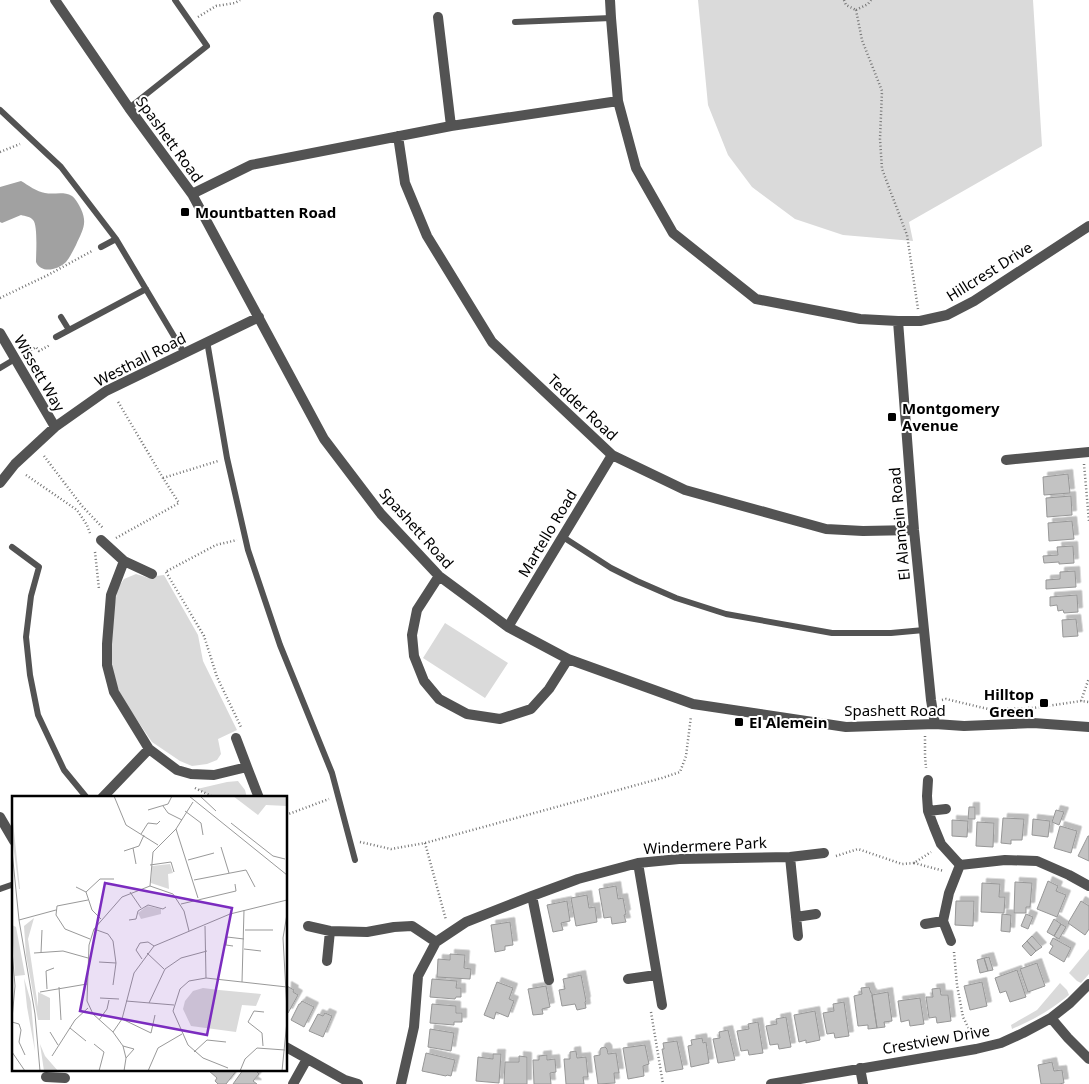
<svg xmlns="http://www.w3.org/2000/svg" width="1089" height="1084" viewBox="0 0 1089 1084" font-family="'Noto Sans',sans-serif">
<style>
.green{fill:#dadada}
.water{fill:#a1a1a1}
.building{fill:#c3c3c3;stroke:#979797;filter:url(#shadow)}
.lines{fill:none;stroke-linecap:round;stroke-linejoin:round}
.path{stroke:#757575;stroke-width:2.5;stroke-dasharray:1 2.5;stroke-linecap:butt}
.lane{stroke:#535353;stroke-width:6}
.street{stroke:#535353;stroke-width:10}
.poi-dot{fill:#000;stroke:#fff;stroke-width:2}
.labels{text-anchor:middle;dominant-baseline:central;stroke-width:4;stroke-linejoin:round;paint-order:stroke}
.street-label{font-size:15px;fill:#000;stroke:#fff}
.poi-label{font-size:15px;font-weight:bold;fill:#000;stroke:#fff;text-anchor:start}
.inset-road{fill:none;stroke:#999;stroke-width:1}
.view{fill:#7b2cbf;fill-opacity:0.15;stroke:#7b2cbf;stroke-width:2.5}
.inset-edge{fill:none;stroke:#000;stroke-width:2.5}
</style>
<defs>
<filter id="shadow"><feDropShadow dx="4.5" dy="-4.5" stdDeviation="0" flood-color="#0004"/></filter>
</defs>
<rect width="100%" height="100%" fill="#fff"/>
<path class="green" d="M698,0H1033L1042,146L909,222L913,241L843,235L795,219L752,187L728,155L708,105Z
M136,574L152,579L156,576L164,575L198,635L203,661L237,730L218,739L221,754L217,760L207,764L192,766L180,761L152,742L122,698L116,684L111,665L113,612L118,588L124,579Z
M445,623L508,663L485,698L423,658Z
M238,781L245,790L247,798H215L197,789L227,782Z
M1089,949V974L1081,983L1077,981L1069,973Z
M1060,983L1067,990L1069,995C1051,1010 1033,1020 1012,1029L1011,1025L1037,1010Z"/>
<path class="water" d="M21,181C28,185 37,192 45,193C54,195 63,191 72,196C76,199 79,205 81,209C88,224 82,231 76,245C73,251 70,257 66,262C58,270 41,274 36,262C36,254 38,225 33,220C31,217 25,216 21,215L2,223L0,222V187Z"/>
<path class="building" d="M1068,474L1070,493L1044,495L1043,477Z
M1071,496L1072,515L1047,517L1046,498Z
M1072,521L1074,539L1049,541L1048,523Z
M1073,546L1074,563L1059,564V562L1044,563L1043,556L1058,555L1057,547Z
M1075,571L1076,587L1046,589V580L1060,579V572Z
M1077,595L1078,612L1064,613L1063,610L1058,611L1057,605L1050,606V597Z
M1076,619L1078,636L1063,637L1062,620Z
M969,807H975V819H968Z
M1056,810L1064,812L1059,825L1052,822Z
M1003,818L1024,819L1022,840H1011V844L1001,843Z
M1033,819L1050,821L1048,837L1032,835Z
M952,820L968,821L967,837L952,836Z
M977,822L994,823L993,847L976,846Z
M1060,826L1077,831L1071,853L1054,848Z
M1088,836H1089V861L1078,856Z
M1048,881L1058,886L1056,891L1066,895L1057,917L1037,909Z
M1015,882L1032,883L1030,907H1026V913H1014Z
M982,883L1000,884L999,897H1005L1004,913L981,912Z
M616,886L618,899L623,898L626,914L624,915L626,922L612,924L611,917L604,918L599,889Z
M587,895L589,908L595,907L597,922L576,926L571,898Z
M567,901L570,921L561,923L563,930L553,932L547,905Z
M956,901H974L973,926L955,925Z
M1081,901L1089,906V929L1085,935L1068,923Z
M1002,914L1011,915L1010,932L1001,931Z
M1026,914L1033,917L1028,929L1021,926Z
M1054,919L1061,924L1054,936L1047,932Z
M510,922L513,945L505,946V950L495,952L491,925Z
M1061,924L1066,927L1059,939L1054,936Z
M1032,936L1042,947L1036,951L1027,941Z
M1053,938L1071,948L1064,962L1049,953L1053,946L1050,944Z
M1027,941L1036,951L1031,956L1022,946Z
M450,954L465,955L464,968L471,969L470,979L437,977L438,959L450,960Z
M989,957L993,970L988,971L984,958Z
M984,958L988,971L980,973L977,960Z
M1037,963L1045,986L1028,992L1020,969Z
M1017,970L1026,997L1010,1002L1006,991L1000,993L995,978Z
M581,975L586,1001L585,1002L586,1008L577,1010L575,1004L562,1006L559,990L565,989L563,979Z
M432,979L457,981L456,988H461V997H456L455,999L430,997Z
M497,982L513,988L509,999L514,1001L508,1017L496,1012L494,1019L484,1015Z
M982,982L987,1006L970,1010L964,986Z
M287,986L294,990L293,992L298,995L288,1013L286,1012Z
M546,986L550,1007L542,1009L543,1014L533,1015L528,989Z
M869,987L871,993H872V995L877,1028L868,1029V1025L858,1026L854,996L862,994L861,988Z
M940,988L941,995H948L951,1021L937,1023L936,1017L929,1018L926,997H933L932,989Z
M888,992L892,1021L884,1022L885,1027L877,1028L872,995Z
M920,998L924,1024L910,1026L909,1020L901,1022L898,1001Z
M302,1001L314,1007L304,1027L291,1020L299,1004H300Z
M844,1002L849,1036L835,1038L834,1033L827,1034L823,1013L834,1011L833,1004Z
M432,1004L456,1006V1013H462V1022H454V1025L430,1023Z
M815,1011L820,1040L806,1043V1040L799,1042L794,1015Z
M325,1013L332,1016L323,1037L309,1031L318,1014L323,1016Z
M786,1017L791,1047L779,1049L778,1044L770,1045L766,1026L777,1024L776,1019Z
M758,1022L763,1053L749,1055L748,1050L741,1051L737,1031L749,1029L748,1024Z
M430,1029L454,1033L451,1051L428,1047Z
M728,1030L735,1060L718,1063L713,1039L720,1038L719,1032Z
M702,1038L703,1043L706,1042L709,1063L691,1067L688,1046L692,1045L691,1040Z
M677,1041L683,1069L666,1072L662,1049H664L663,1043Z
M645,1045L649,1064L643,1066L644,1076L628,1079L623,1048Z
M605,1047L607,1049L608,1054L616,1053L619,1073H614L615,1083L598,1084L594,1056L600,1055V1050L601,1048Z
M576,1051L577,1058L586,1057L588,1077H583L584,1084H566L564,1059H570V1052Z
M426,1053L455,1060L451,1076L447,1075L446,1076L422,1071Z
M493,1054H501L499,1083L476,1081L478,1057L493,1059Z
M547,1055V1060L555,1059L556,1072L550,1073L551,1084H534L533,1060H539V1056Z
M519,1056L527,1057V1084H504L505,1062H519Z
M1052,1062L1054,1071L1062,1070L1064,1083L1059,1084H1041L1038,1065Z
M208,1070H237L226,1084H218L215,1081L217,1078Z
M243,1070H255L259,1074L253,1081L257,1084H233Z"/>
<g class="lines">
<path class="path" d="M844,0L846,5L856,10
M856,10L862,40L882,91L880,139L882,169L907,235L918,309
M856,10L868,4L871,0
M198,17L216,6L235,3L240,0
M0,152L20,144
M0,298L48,275L92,251
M25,354L36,347L39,351L50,345
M44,456L82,506L103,528
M1084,464L1089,521
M26,475L77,510L87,525L90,533
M163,478L218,461
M116,538L179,503L163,478L117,400
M95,552L99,589
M167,571L216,545L237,540
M166,572L204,636L217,677L241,727
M942,700L946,699L988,709L1033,708L1081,701L1089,702
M1081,701L1089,678
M925,736V756L926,768
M195,788L215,798
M286,815L329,799
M360,842L391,849L425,843L662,778L680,772L686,756L691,716
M425,843L446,920
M836,856L858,849L902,864L914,863L931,852
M914,863L944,871
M954,952L957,985L963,1017L972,1035
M651,1012L663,1084"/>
<path class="lane" d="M515,22L611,18
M129,108L207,46L175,0
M0,110L61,167L100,218L116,239L184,353
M101,247L116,239
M61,317L69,330
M56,337L146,289
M207,341L227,458L248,550L280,645L332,773L355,860
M0,368L15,359
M563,537L611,568L637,581L676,598L726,614L832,633H891L924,630
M12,547L39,567L31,596L26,637L30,675L38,715L64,770L87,798
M0,889L14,884"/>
<path class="street" d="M55,0L129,108L192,194L324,439L381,514L439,576L508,627L568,659L693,704L846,727L935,724L964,726L1033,723L1089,727
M610,0L611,18L618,101L636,168L673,233L756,299L860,319L898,321H920L947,315L974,301L1089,226
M438,17L451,126
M398,136L405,183L427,236L492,342L612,455L685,490L826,529L863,531L914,530
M192,194L251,165L451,126L618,101
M898,321L914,530L931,700L935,724
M0,333L55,427
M1006,460L1089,452
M0,483L15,464L55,427L106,391L259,317
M101,540L124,561L111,595L107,644V665L114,692L149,749L177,770L191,774L214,775L247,767L259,798
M124,561L152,574
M439,576L417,610L412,635L414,656L424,681L439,699L467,714L500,719L531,709L549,689L568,659
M508,627L612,455
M236,738L247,767
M928,780L927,796L928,811L934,827L941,844L960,865L949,893L943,921L951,941
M102,798L149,749
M928,811L946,809
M0,817L14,841
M790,857L798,936
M638,863L662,1005
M960,865L1005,860L1037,861L1069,875L1089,886
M532,896L549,980
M796,917L816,914
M925,924L943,921
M308,926L330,931L367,932L394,927L412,926L436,942
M327,961L330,931
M628,979L656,975
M1051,1018L1068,1038L1089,1059
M286,1047L345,1080L358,1084
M860,1068L863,1084
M46,1077L65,1078
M293,1084L307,1059
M401,1084L414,1027L418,976L436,942L466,922L532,896L578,879L638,863L679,859L790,857L824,853
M771,1084L976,1049L1001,1043L1023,1033L1051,1018L1070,1003L1089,984"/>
</g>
<g class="poi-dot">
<rect x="180" y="207" width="10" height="10" rx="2.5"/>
<rect x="887" y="412" width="10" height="10" rx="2.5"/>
<rect x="1039" y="698" width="10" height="10" rx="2.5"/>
<rect x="734" y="717" width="10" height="10" rx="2.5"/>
</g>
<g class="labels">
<g class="street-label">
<text transform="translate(170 139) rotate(54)">Spashett Road</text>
<text transform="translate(989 271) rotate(-32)">Hillcrest Drive</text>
<text transform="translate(140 359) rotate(-27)">Westhall Road</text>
<text transform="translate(40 373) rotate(60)">Wissett Way</text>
<text transform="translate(583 407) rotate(43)">Tedder Road</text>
<text transform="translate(899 524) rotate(-95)">El Alamein Road</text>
<text transform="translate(417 528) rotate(48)">Spashett Road</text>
<text transform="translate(547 533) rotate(-59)">Martello Road</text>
<text x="895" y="710">Spashett Road</text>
<text transform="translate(705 845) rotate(-3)">Windermere Park</text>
<text transform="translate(936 1039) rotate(-10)">Crestview Drive</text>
</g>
<g class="poi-label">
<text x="195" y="212">Mountbatten Road</text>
<text x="902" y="408">Montgomery<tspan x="902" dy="17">Avenue</tspan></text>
<text x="1034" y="694" text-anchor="end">Hilltop<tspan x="1034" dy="17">Green</tspan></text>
<text x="749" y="722">El Alemein</text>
</g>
</g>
<g transform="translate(12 796)">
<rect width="275" height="275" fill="#fff"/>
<path d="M221,0H275V10L254,9L246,19ZM0,16L8,93H7L0,41ZM158,68L161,77L156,78L157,93L139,87L140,70ZM135,110L149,113V118L129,123L126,117ZM22,122L16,143L26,211V196L38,202V224H26L14,159L12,130ZM0,129L4,131L13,179L3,180ZM12,182L19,206L23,255L15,211ZM191,192L207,194L249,198L244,210L230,209L224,236L179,230L171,213L173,205L181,195ZM28,248L33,260L46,275H32Z" fill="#dadada"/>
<path class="inset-road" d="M102,0L114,29L146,49M177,0L275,79M188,0L204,15M151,10L156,17L170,24M136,14L156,8L160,0M173,15L189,27L191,39M219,27L261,60L273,63M164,33L186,102M129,38L136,27L145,28L148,25M209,51L217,77M121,52L124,68M0,55L7,124L23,218L28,275M112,55L127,50L132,39M176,64L202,57M138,69L159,66L162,76M182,84L234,74L243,91M138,90L141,56L164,33L181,6M64,91L74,96L80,114L89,123M74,96L88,83H102M118,96L129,112M76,104L45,110L44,119L53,133L78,143M169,108L224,95L223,88M275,118L271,142L275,214M7,124L44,114M117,124L124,123L126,115L136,109L151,113L154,111M193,130L194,182M82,133L96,138L101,145L104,167L101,189M233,134H261M221,150L214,149L215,141L232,143M232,153L249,155M0,154L3,190L0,223M22,157L51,155L76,162M29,157L30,134M135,157L152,173M130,163L124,154L128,147L136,146L142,150M87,166L104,167M230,186L232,114M47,191L49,224M35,193L34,175L42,172M28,196L75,188M88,202L107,203M114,205L162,209M137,207L153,173L169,162L195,155M110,223L139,237L143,219M87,224L95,213L97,204M0,226L7,228L9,234L7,246L13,259M58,232L74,245M38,236L46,249M101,236L110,223L122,177L142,150L218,118L275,104M82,248L92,256L87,275M111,250L122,253L114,262M251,250L250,237L236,226L242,215L252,216M0,256L13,275M182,256L195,244L214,246M40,260L63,224L76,212M216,272L191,262L176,249L161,215L168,193L177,185L194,182L275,191M112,275L114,262L111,250L101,236L81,218L75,205L77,149L82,133L110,101L138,90L161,98L172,115L177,135M136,275L146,252L170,238M228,275L233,263L245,252L273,254M270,275L275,225"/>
<path class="view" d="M93,87L220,112L195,239L68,215Z"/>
<rect width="275" height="275" class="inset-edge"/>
</g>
</svg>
